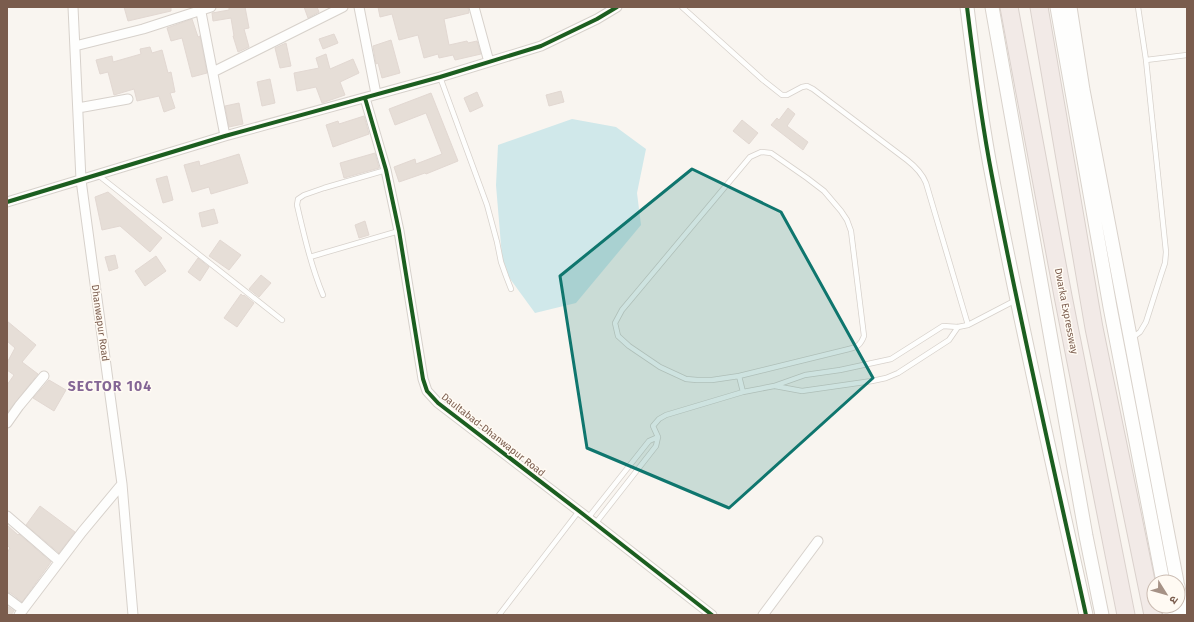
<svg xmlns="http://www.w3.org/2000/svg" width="1194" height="622" viewBox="0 0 1194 622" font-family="'Fira Sans','Noto Sans Devanagari',sans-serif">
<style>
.water{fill:#d0e8ea}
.building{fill:#e6ded7;stroke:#e2d8d2}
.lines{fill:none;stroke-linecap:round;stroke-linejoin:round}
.lane-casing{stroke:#d7d1cb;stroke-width:6}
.street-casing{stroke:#d7d1cb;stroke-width:11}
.secondary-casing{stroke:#d9d2cb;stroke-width:15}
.highway-casing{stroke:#dad1cc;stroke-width:19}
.lane{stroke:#fefefd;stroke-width:4.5}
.street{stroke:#fefefd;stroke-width:9}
.secondary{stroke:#fefefd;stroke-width:13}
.highway{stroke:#f2eae7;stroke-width:17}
.cycleway-casing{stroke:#fffaf3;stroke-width:6}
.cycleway{stroke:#1b5e20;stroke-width:4}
.marked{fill:#0f766e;fill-opacity:0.2;stroke:#0f766e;stroke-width:3;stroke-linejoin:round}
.labels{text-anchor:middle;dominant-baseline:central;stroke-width:3;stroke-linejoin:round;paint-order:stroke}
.street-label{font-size:10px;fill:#7a5c4d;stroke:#fffaf3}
.district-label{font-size:14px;font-weight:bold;letter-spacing:1px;fill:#846695;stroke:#fffaf3}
</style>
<rect width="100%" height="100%" fill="#f9f5f0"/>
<path class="water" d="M572,119L616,127L646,149L637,193L641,225L576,303L535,313L503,269L496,185L498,145Z"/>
<path class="building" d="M124,7H171V11L128,21Z
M229,7H245L249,28L244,29L249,47L238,52L233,36H234L231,18L213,21L212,13L229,10Z
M304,7H317L319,12L308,18Z
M378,7H468L469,13L444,19L449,45L467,41L468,43L477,41L481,54L455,60L453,55L439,58L438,54L424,58L418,35L399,40L392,14L380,17Z
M192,19L198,37L200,36L207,73L192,77L182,38L171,41L167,28Z
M334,34L338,43L323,49L319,39Z
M391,40L400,73L382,78L378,63L376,64L373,46Z
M286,43L291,66L280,68L275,48Z
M150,47L152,53L162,50L168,73L171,72L175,92L170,93L175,108L164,112L159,96L137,101L134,89L114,95L108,72L100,74L96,60L112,56L113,62L141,54L140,49Z
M326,54L330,69L353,59L359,73L340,82L345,95L322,103L316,87L297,91L294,73L319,68L316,58Z
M270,79L275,103L262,106L257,82Z
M561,91L564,102L549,106L546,95Z
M477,92L483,106L470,112L464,98Z
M431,93L458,161L426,174L425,173L399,182L394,167L415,159L416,164L442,154L426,113L395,125L389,109Z
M239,103L243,124L229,127L225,106Z
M788,108L795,114L787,126L808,142L803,150L771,125L777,118L779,120Z
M364,116L369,134L333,147L326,125L338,121L339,124Z
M742,120L758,133L749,144L733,131Z
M375,153L379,168L344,178L340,163Z
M239,154L248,183L211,194L209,187L192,192L184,165L199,161L200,166Z
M167,176L173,200L163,203L156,179Z
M108,192L162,238L150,252L120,226L102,230L95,197Z
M214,209L218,223L202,227L199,213Z
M365,221L369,235L359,238L355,225Z
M220,240L241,255L229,270L209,256Z
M115,255L118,268L109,271L105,257Z
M156,256L166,271L145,286L135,271Z
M198,258L209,267L200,281L188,272Z
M261,275L271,283L259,297L249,289Z
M241,294L243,296L244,295L254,303L237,327L224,318Z
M7,321L36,345L22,362L38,374L7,413V385L14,375L7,370V366L8,361L15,348L7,341Z
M49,380L66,390L54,411L33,398Z
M40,506L75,532L59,553L26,525Z
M7,525L18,535L19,534L51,562L22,602L11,593L7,592V553L10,548L7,545Z
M7,606L14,611L11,615H7Z"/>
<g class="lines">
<g class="lane-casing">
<path id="lane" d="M682,7L763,80L782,95H787L802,87L807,86L813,89L907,160C916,167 922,173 926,183L968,325
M1138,7L1146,60L1187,55
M440,77L487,205L497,242L501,262L506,276L511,289
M761,152L771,153L807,178L824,191L841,211L847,220L851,231L864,336C861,344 858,347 849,349L739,376L712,380H697L686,379L660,367L629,346L618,336L615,323L622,310L750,157Z
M98,175L282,320
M310,257L399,231
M323,295C311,266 304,235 297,205L298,199L304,195L324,188L386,170
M1132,338L1140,332L1146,322L1161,275L1165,263L1166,252L1146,60
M739,376L743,392
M775,386L802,391L872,381L886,378L898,373L949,340L958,327
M588,518L649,441L658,437
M595,524L656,446L658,437L653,426L659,419L666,415L743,392L774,386L805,375L840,370L891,359L943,326L958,327L968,325L1016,300
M499,615L579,511"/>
</g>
<g class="street-casing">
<path id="street" d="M73,7L81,180L122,484L133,615
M200,7L225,136
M359,7L376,94
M474,7L489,62
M75,46L143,29L211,7
M213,72L343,7
M365,98L386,170L399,231L423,379L427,391L438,403L579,511L712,615
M78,108L128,99
M7,202L225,136L440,77L541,46L597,19L617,7
M7,423L19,406L44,376
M7,516L59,561
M7,598L23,610
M19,615L82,532L122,484
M763,615L818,541"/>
</g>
<g class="secondary-casing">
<path id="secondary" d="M967,7C974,64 981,120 992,176C1020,323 1054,469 1086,615
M992,7L1086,536L1102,615
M1057,7L1110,307L1163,582
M1070,7L1083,90L1177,582
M1178,586L1183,615
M1168,606L1170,615"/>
</g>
<g class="highway-casing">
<path id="highway" d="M1009,7L1063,296L1126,615
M1039,7L1094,328L1153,615"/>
</g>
<use href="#lane" class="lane"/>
<use href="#street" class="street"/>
<use href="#secondary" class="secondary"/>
<use href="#highway" class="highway"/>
<g class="cycleway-casing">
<path id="cycleway" d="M967,7C974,64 981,120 992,176C1020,323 1054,469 1086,615
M365,98L386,170L399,231L423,379L427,391L438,403L579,511L712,615
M7,202L225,136L440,77L541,46L597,19L617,7"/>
</g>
<use href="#cycleway" class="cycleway"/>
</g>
<path class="marked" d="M692,169L781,212L873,378L729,508L587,448L560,276Z"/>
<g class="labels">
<g class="street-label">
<text transform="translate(1066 311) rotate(79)">Dwarka Expressway</text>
<text transform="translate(100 323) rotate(82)">Dhanwapur Road</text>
<text transform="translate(493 435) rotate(38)">Daultabad-Dhanwapur Road</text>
</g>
<g class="district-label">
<text x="110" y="386">SECTOR 104</text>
</g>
</g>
<rect width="1194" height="622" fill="none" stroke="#7a5c4d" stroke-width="16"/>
<g transform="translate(1166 594) rotate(127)"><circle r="19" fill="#fffaf3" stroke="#cabbb1"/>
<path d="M0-3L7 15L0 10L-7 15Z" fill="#a69286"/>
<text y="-6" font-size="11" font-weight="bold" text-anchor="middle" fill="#7a5c4d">उ</text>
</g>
</svg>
